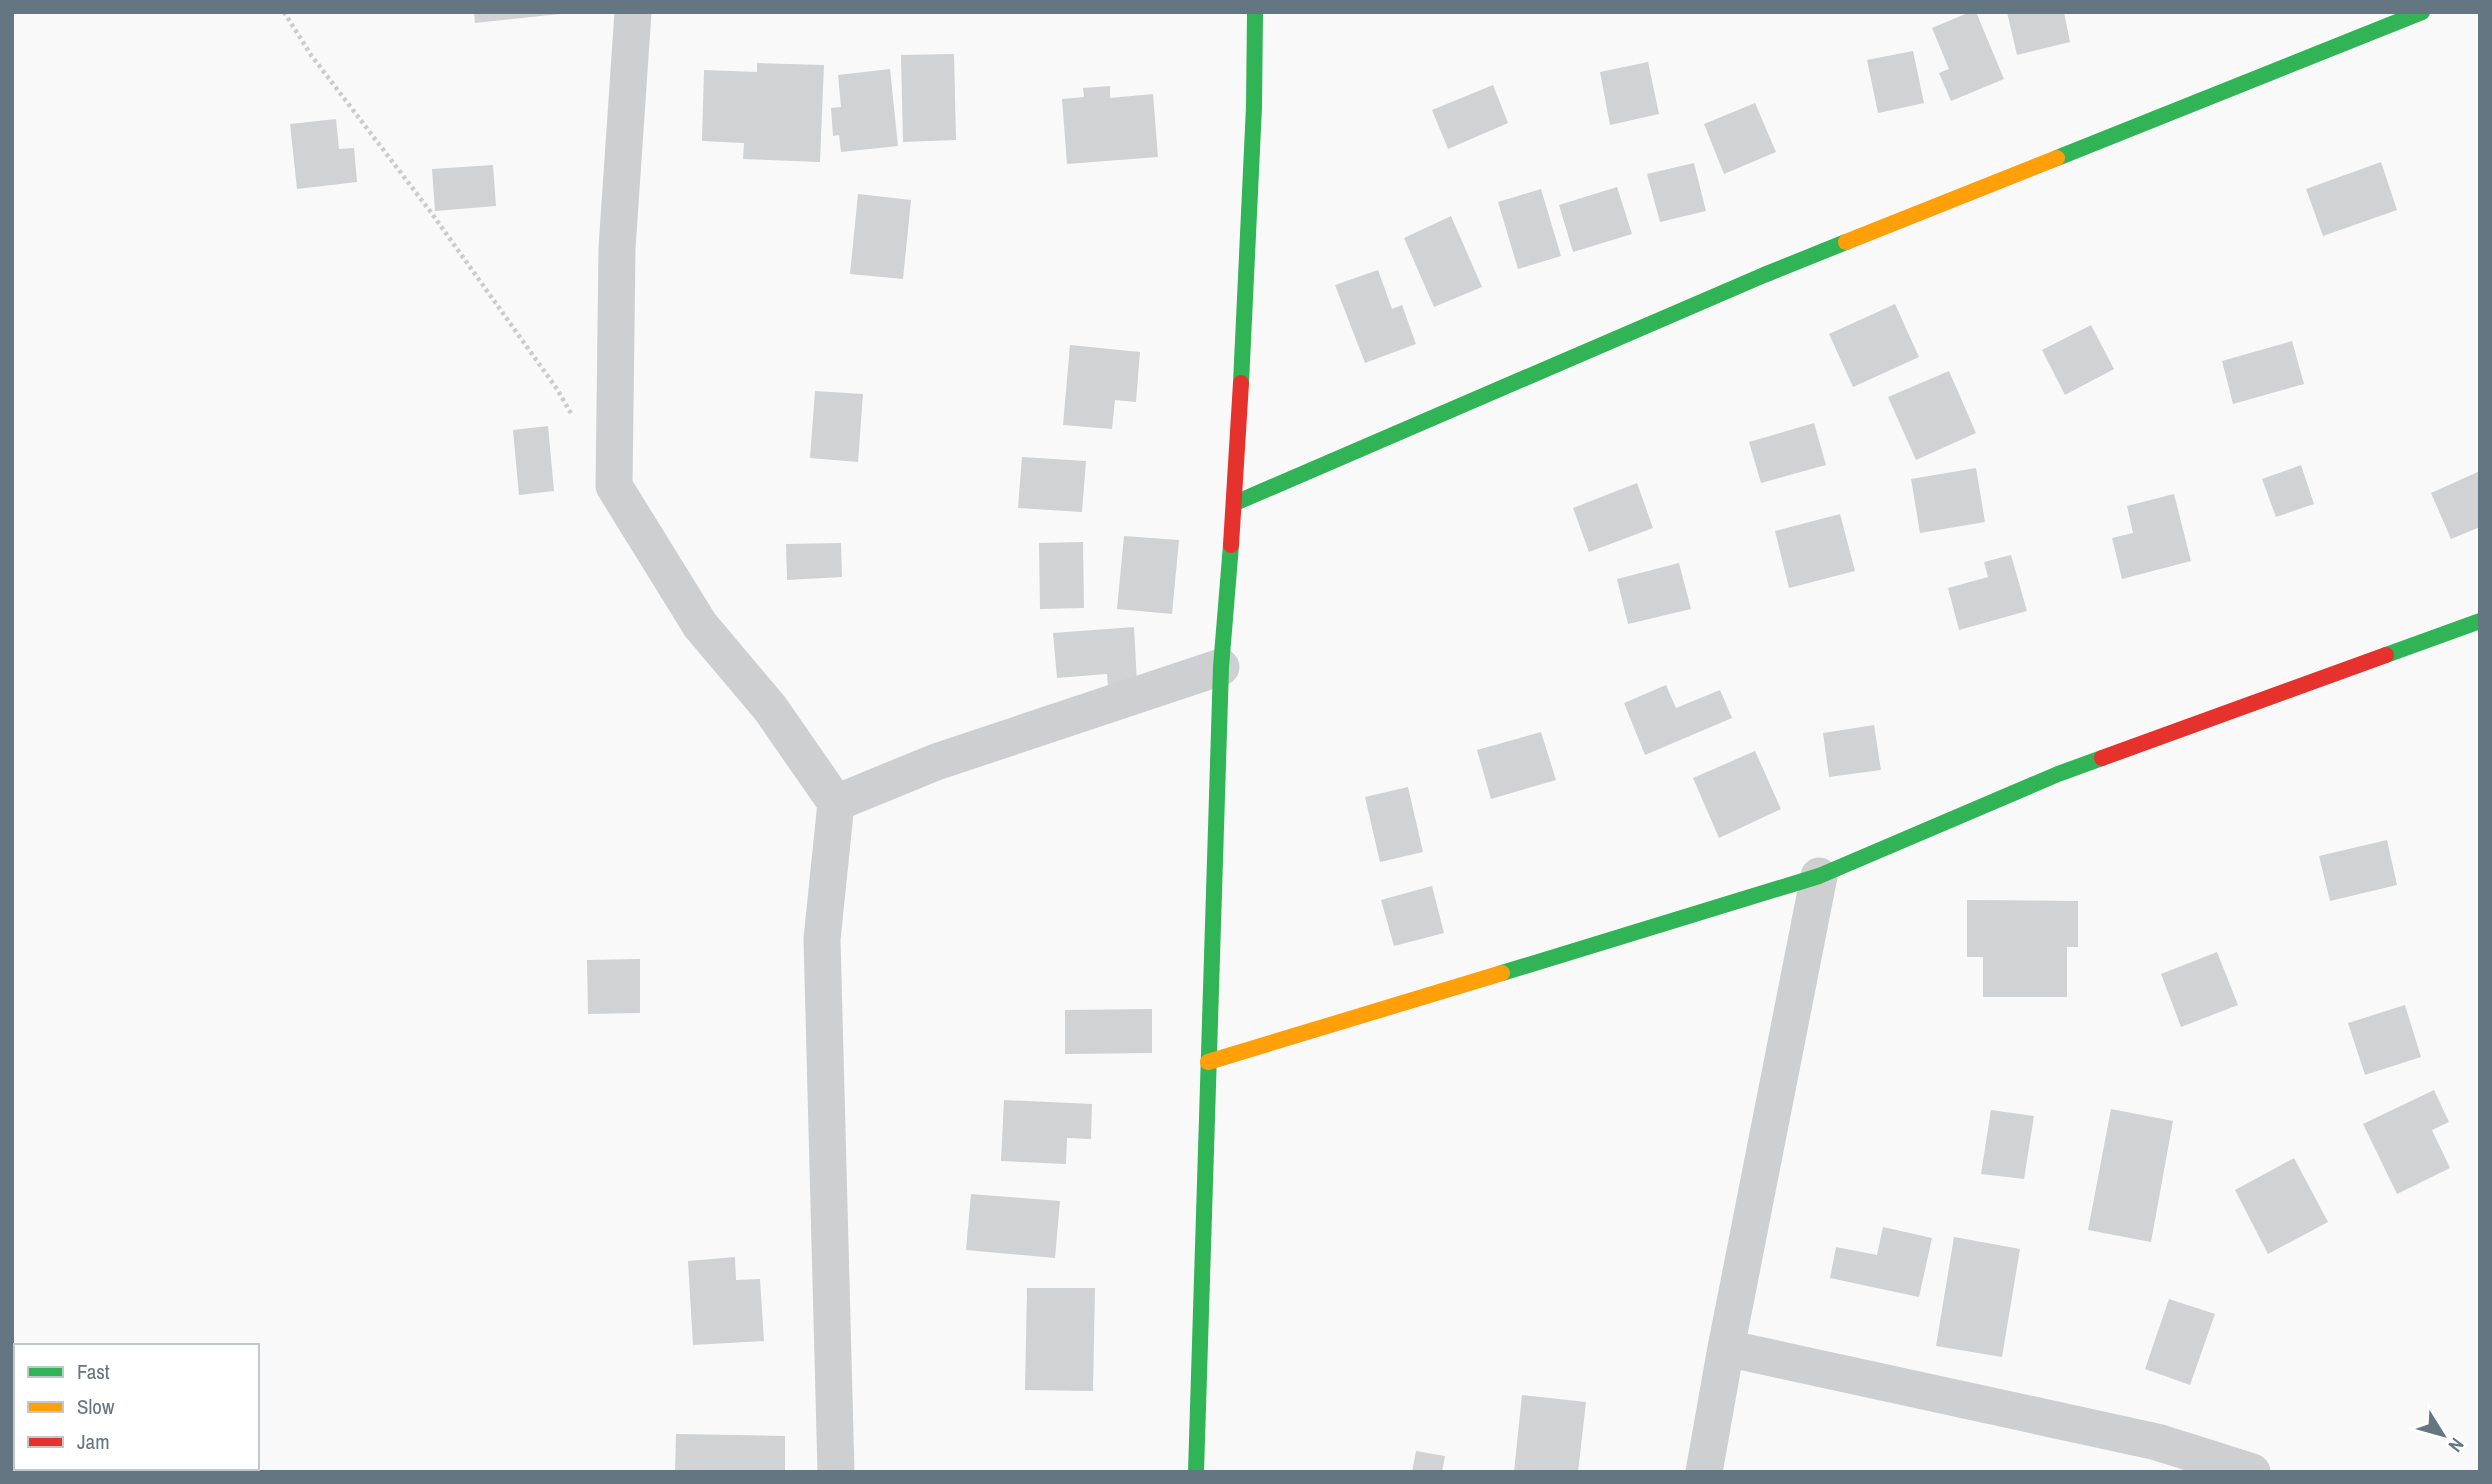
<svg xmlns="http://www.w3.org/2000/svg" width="2492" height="1484" viewBox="0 0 2492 1484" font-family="'Archivo Narrow',sans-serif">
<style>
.building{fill:#d0d2d3}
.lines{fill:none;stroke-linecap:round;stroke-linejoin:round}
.path{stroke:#cbcccd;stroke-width:4.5;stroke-dasharray:3.5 3.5;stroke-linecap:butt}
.street{stroke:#cecfd0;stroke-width:37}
.fast{stroke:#30b455;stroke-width:16}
.slow{stroke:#ff9f0a;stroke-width:16}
.jam{stroke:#e5322d;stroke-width:16}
</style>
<rect width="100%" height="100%" fill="#f9f9f9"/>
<path class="building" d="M474,12H559L560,14L475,23Z
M1970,12H1976L2004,79L1951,101L1939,73L1949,69L1932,28Z
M2007,12H2064L2070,42L2017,55Z
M1913,51L1924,103L1878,113L1867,60Z
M954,54L956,140L903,142L901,55Z
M1648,62L1659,114L1610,125L1600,72Z
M757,63L824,65L820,162L743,159L744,143L702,141L704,70L757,72Z
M890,69L898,146L841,152L839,135L833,136L831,108L841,107L838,75Z
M1493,85L1508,123L1448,149L1432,110Z
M1110,86V98L1153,94L1158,157L1067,164L1062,99L1084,97L1083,88Z
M1755,103L1776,152L1724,174L1704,124Z
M336,119L339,149L354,148L357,182L297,189L290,124Z
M2381,162L2397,210L2323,236L2306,189Z
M1694,163L1706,211L1660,222L1647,174Z
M493,165L496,206L435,211L432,169Z
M1617,187L1632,234L1573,252L1559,205Z
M1541,189L1561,256L1518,269L1498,202Z
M858,194L911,200L903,279L850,274Z
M1451,216L1482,287L1434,307L1404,238Z
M1378,270L1392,309L1402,305L1416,344L1365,363L1335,285Z
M1895,304L1919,357L1853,387L1829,334Z
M2091,325L2114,369L2065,395L2042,350Z
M2292,341L2304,384L2233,404L2222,361Z
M1070,345L1140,352L1136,402L1115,400L1112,429L1063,425Z
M1949,371L1976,433L1916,460L1888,397Z
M815,391L863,394L858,462L810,458Z
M1814,423L1826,465L1761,483L1749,442Z
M548,426L554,491L519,495L513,430Z
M1022,457L1086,461L1082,512L1018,508Z
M2301,465L2314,504L2276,517L2262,479Z
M1976,468L1985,522L1920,533L1911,479Z
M2480,471V527L2451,539L2431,493Z
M1637,483L1653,528L1589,552L1573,508Z
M2174,494L2191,561L2122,579L2112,538L2133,533L2127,506Z
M1840,514L1855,571L1789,588L1775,531Z
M1124,536L1179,540L1172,614L1117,609Z
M1083,542L1084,608L1040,609L1039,543Z
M841,543L842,577L787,580L786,544Z
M2011,555L2027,611L1959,630L1948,588L1988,577L1984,562Z
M1679,563L1691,609L1628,624L1617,579Z
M1134,627L1137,683L1108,685L1107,674L1057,678L1053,633Z
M1666,685L1676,708L1720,690L1732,718L1645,755L1624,703Z
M1874,725L1881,770L1829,777L1823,733Z
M1541,732L1556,780L1491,799L1477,750Z
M1755,751L1781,809L1719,838L1693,778Z
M1408,787L1423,852L1380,862L1365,797Z
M2387,840L2397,885L2330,901L2319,856Z
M1432,886L1444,933L1394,946L1381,900Z
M1967,900L2078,901V947H2067V997H1983V957H1967Z
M2217,952L2238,1005L2181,1027L2161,974Z
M640,959V1013L588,1014L587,960Z
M2405,1005L2421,1057L2365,1075L2348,1023Z
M1152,1009V1053L1065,1054V1010Z
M2434,1090L2449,1122L2432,1130L2450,1168L2397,1194L2363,1124Z
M1004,1100L1092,1104L1091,1139L1067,1138L1066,1164L1001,1161Z
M2111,1109L2173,1121L2151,1242L2088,1230Z
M1991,1110L2034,1116L2024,1179L1981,1174Z
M2294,1158L2328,1222L2268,1254L2235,1190Z
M971,1194L1060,1201L1055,1258L966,1250Z
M1883,1227L1932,1238L1919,1297L1830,1278L1836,1247L1877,1255Z
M1954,1237L2020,1249L2002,1357L1936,1346Z
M735,1257L736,1280L760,1279L764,1341L693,1345L688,1261Z
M1027,1288H1095L1093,1391L1025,1390Z
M2169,1299L2215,1314L2190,1385L2145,1369Z
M1522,1395L1586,1402L1578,1472H1514Z
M676,1434L785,1436V1472H675Z
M1416,1451L1445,1456L1442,1472H1412Z"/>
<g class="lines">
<path class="path" d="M284,12L311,55L430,211L557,389L572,415"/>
<path class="street" d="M633,12L617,248L614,486L700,625L770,708L836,803L936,762L1221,667
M1726,1348L2157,1442L2252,1472
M836,1472L822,939L836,803
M1704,1472L1726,1348L1819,876"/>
<path class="fast" d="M2057,158L2422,12
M1241,383L1254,107L1255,12
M1235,503L1764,275L1846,242
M2386,655L2480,621
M1502,973L1819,876L2058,774L2102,758
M1196,1472L1221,667L1231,545"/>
<path class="slow" d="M1846,242L2057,158
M1208,1062L1502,973"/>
<path class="jam" d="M1231,545L1241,383
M2102,758L2386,655"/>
</g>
<rect width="2492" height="1484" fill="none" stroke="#657683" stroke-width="28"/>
<rect x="14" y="1344" width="245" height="126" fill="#ffffff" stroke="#c1c8cd" stroke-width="2"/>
<rect x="28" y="1367" width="35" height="10" fill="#30b455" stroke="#c1c8cd" stroke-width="2"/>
<text x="77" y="1379" font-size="21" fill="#657683">Fast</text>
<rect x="28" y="1402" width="35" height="10" fill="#ff9f0a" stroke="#c1c8cd" stroke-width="2"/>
<text x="77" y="1414" font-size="21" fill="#657683">Slow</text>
<rect x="28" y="1437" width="35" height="10" fill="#e5322d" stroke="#c1c8cd" stroke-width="2"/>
<text x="77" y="1449" font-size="21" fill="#657683">Jam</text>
<g transform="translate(2443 1435) rotate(127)" stroke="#ffffff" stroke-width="5" paint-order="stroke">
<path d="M0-5L12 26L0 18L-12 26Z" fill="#657683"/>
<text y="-10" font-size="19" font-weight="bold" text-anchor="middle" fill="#657683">N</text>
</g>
</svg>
